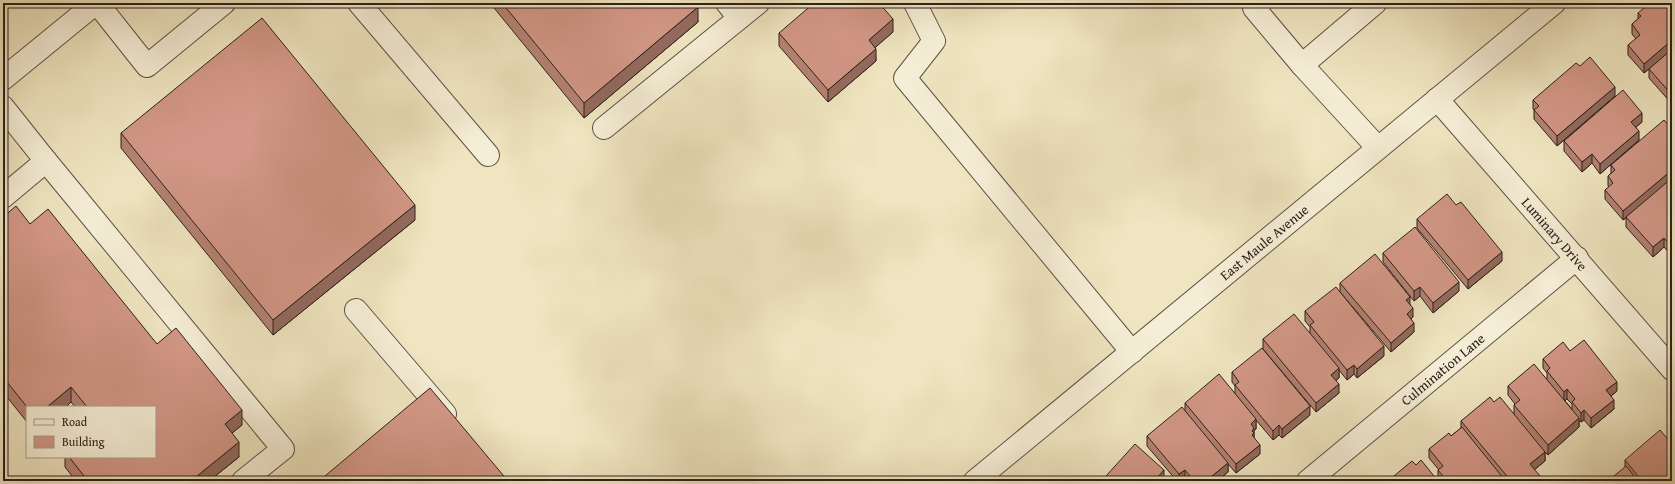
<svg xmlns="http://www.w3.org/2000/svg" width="1675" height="484" viewBox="0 0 1675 484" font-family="'Gentium Book Plus',serif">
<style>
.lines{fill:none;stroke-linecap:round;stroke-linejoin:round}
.minor-casing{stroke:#5d5145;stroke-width:24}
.minor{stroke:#f5eed6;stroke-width:22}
.wall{fill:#b58273;stroke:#2c201c;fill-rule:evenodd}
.shaded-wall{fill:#936a5e;stroke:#2c201c}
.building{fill:#d29786;stroke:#2c201c}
.labels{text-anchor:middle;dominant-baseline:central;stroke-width:4;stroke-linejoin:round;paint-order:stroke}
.street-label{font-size:14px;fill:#2c201c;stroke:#f5eed6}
</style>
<rect width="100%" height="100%" fill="#efe5c0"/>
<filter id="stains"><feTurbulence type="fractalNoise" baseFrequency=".005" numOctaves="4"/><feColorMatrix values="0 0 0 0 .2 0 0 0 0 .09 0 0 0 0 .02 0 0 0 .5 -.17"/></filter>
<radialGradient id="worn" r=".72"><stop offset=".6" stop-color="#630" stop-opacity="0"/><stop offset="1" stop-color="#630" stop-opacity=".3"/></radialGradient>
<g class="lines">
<g class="minor-casing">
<g id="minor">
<path d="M97,3L147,66L224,3"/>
<path d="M359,3L488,155"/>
<path d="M727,3L739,18"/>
<path d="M915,3L934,41L905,78L1132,352"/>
<path d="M1260,3L1254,8L1302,65L1378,148"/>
<path d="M1302,65L1375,3"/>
<path d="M3,79L96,3"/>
<path id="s1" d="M1437,99L1672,369"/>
<path d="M3,107L46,161"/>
<path d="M604,128L758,3"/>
<path d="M3,197L46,161L283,449L243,481"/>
<path d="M356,310L445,414"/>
<path id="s2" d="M975,481L1554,3"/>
<path id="s3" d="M1308,481L1577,258"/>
</g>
</g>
<use href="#minor" class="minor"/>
</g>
<path class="wall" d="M490,3H695L698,22L584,118Z
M1672,3V104L1649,78V69L1644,73L1628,55V45L1636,39L1632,34V24L1638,19V13Z
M893,32L875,47L876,61L828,102L779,46V33Z
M1615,96L1557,146L1534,119V110L1533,109V100Z
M1642,122L1636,127L1639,140L1600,174L1592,163L1582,172L1564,151V141Z
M1672,129V149L1671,150V255L1664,247L1653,257L1626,227V218L1623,220L1605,199V190L1609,187L1608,186V176L1611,173V165Z
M121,133L415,220L273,335L121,148Z
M3,217L30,224L242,425L232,433L239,457L209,481H76L65,467V457H155V407H75L71,402L66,407H27V422L3,392Z
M1417,219L1502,261L1468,289L1417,228Z
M1383,253L1459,291L1433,313L1420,296L1414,301L1383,262Z
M1340,283L1410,304L1413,317L1411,319L1414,332L1391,352L1340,292Z
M1305,311L1384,356L1357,378L1354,374L1347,380L1339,370V378L1336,380L1339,393L1316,412L1263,349V339L1310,333V327L1305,321Z
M1570,351L1617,391L1611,396L1614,409L1591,428L1584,420L1581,422L1579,420V427L1548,455L1545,452V461L1534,470L1540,481H1439L1438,480V470H1439L1429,458V449L1451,436L1461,428V421L1494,402L1514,414V405L1515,404L1508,395V386L1547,379V373L1543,368V359ZM1567,399L1572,404V409L1565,401Z
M1232,372L1310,415L1282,438L1279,435L1273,440L1256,420V429L1254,430V438L1260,454L1236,473L1228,464V472L1217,481H1187L1185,479L1182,481H1177L1147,446V436L1185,410V403L1235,394V386L1232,382Z
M1625,460L1672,481H1608L1625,468Z
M1106,476L1164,479L1163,481H1106Z"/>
<path class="shaded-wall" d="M698,7V22L584,118V103Z
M893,19V32L869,53V40Z
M1672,40V50L1644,73V64Z
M876,49V61L828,102V90Z
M1615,87V96L1557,146V136Z
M1642,113V122L1631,131V122Z
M1639,131V140L1600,174V164Z
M1672,140V149L1667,154V145Z
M1592,154V163L1582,172V162Z
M1672,170V179L1623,220V211Z
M415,205V220L273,335V320Z
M1664,238V247L1653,257V247Z
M1672,245V255H1671V246Z
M1502,252V261L1468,289V280Z
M1459,282V291L1433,313V303Z
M1420,287V296L1414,301V291Z
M1410,297V306L1406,300Z
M1413,308V317L1407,323V314Z
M1414,323V332L1391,352V343Z
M1384,346V356L1357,378V369Z
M1354,365V374L1347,380V370Z
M1339,368V378L1331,384V375Z
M1617,382V391L1606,400V390Z
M1339,384V393L1316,412V403Z
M71,387V402L66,407H47Z
M1567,389V399L1564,402V392Z
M1614,400V409L1591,428V418Z
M1310,406V415L1282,438V429Z
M242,410V425L225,439V424Z
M1584,410V420L1581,422V413Z
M1579,418V427L1548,455V445Z
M1256,419V429L1254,430V438L1252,445L1251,424Z
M1279,425V435L1273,440V431Z
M239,442V457L209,481H191Z
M1260,445V454L1236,473V464Z
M1545,452V461L1530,473V464Z
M1228,463V472L1217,481H1206Z
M1164,470V479L1163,481H1156V479Z
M1185,470V479L1182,481H1179V474Z
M1540,476V481H1534Z"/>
<path class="building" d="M502,3H695L698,7L584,103Z
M814,3H879L893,19L869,40L876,49L828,90L779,33Z
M1650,3H1672V40L1644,64L1628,45L1640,35L1632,24L1641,16L1638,13Z
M262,18L415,205L273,320L121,133Z
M1672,49V95L1649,69Z
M1590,57L1615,87L1557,136L1534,110L1539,106L1533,100L1576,63L1580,66Z
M1623,90L1642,113L1631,122L1639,131L1600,164L1592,154L1582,162L1564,141Z
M1664,120L1672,129V140L1667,145L1672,151V170L1623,211L1605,190L1613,183L1608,176L1615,170L1611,165Z
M1672,178V245L1671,246L1664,238L1653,247L1626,217Z
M1447,194L1456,205L1461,202L1502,252L1468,280L1417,219Z
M16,206L30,224L48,209L157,344L176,328L242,410L225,424L239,442L191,481H88L69,457H155V407H87L71,387L47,407H27L3,377V217Z
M1415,227L1459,282L1433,303L1420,287L1414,291L1383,253Z
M1375,254L1410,297L1406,300L1413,308L1407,314L1414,323L1391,343L1340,283Z
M1336,287L1384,346L1357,369L1354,365L1347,370L1310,325L1314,322L1305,311Z
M1294,314L1339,368L1331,375L1339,384L1316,403L1263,339Z
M1584,340L1617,382L1606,390L1614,400L1591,418L1584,410L1581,413L1572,402L1575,399L1567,389L1564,392L1547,371L1550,368L1543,359L1563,342L1570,351Z
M1262,348L1310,406L1282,429L1279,425L1273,431L1235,385L1239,382L1232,372Z
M1534,364L1579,418L1548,445L1514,405L1520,400L1508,386Z
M1219,374L1256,419L1251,424L1254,428L1252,431L1254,433L1252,435L1260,445L1236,464L1185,403Z
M430,388L508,481H319Z
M1490,397L1494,402L1500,397L1545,452L1530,464L1540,476L1534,481H1511L1461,421Z
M1182,407L1228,463L1206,481H1194L1185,470L1179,474L1147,436Z
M1462,427L1504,479L1502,481H1447L1438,470L1443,466L1429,449L1449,433L1451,436Z
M1660,430L1672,444V481H1642L1625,460Z
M1135,444L1164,470L1156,479L1159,481H1111L1106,476Z
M1421,460L1438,481H1388L1412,461L1416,465Z
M1626,466L1638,481H1608Z"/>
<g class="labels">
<g class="street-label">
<text stroke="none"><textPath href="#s1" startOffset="179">Luminary Drive</textPath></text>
<text stroke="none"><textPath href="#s2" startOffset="375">East Maule Avenue</textPath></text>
<text stroke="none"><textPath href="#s3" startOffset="175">Culmination Lane</textPath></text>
</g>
</g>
<rect width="1675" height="484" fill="none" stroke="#efe5c0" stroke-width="16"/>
<rect x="4" y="4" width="1667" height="476" fill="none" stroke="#2c201c" stroke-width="2"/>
<rect x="8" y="8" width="1659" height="468" fill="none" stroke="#2c201c"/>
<rect x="26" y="406" width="130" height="52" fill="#f5eed6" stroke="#a59c8c"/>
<rect x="34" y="419" width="20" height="6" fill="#f5eed6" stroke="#a59c8c"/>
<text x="62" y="426" font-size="12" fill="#2c201c">Road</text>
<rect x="34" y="436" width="20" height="12" fill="#d29786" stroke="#a59c8c"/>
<text x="62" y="446" font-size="12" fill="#2c201c">Building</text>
<rect width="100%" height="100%" filter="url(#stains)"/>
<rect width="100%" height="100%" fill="url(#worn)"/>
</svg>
